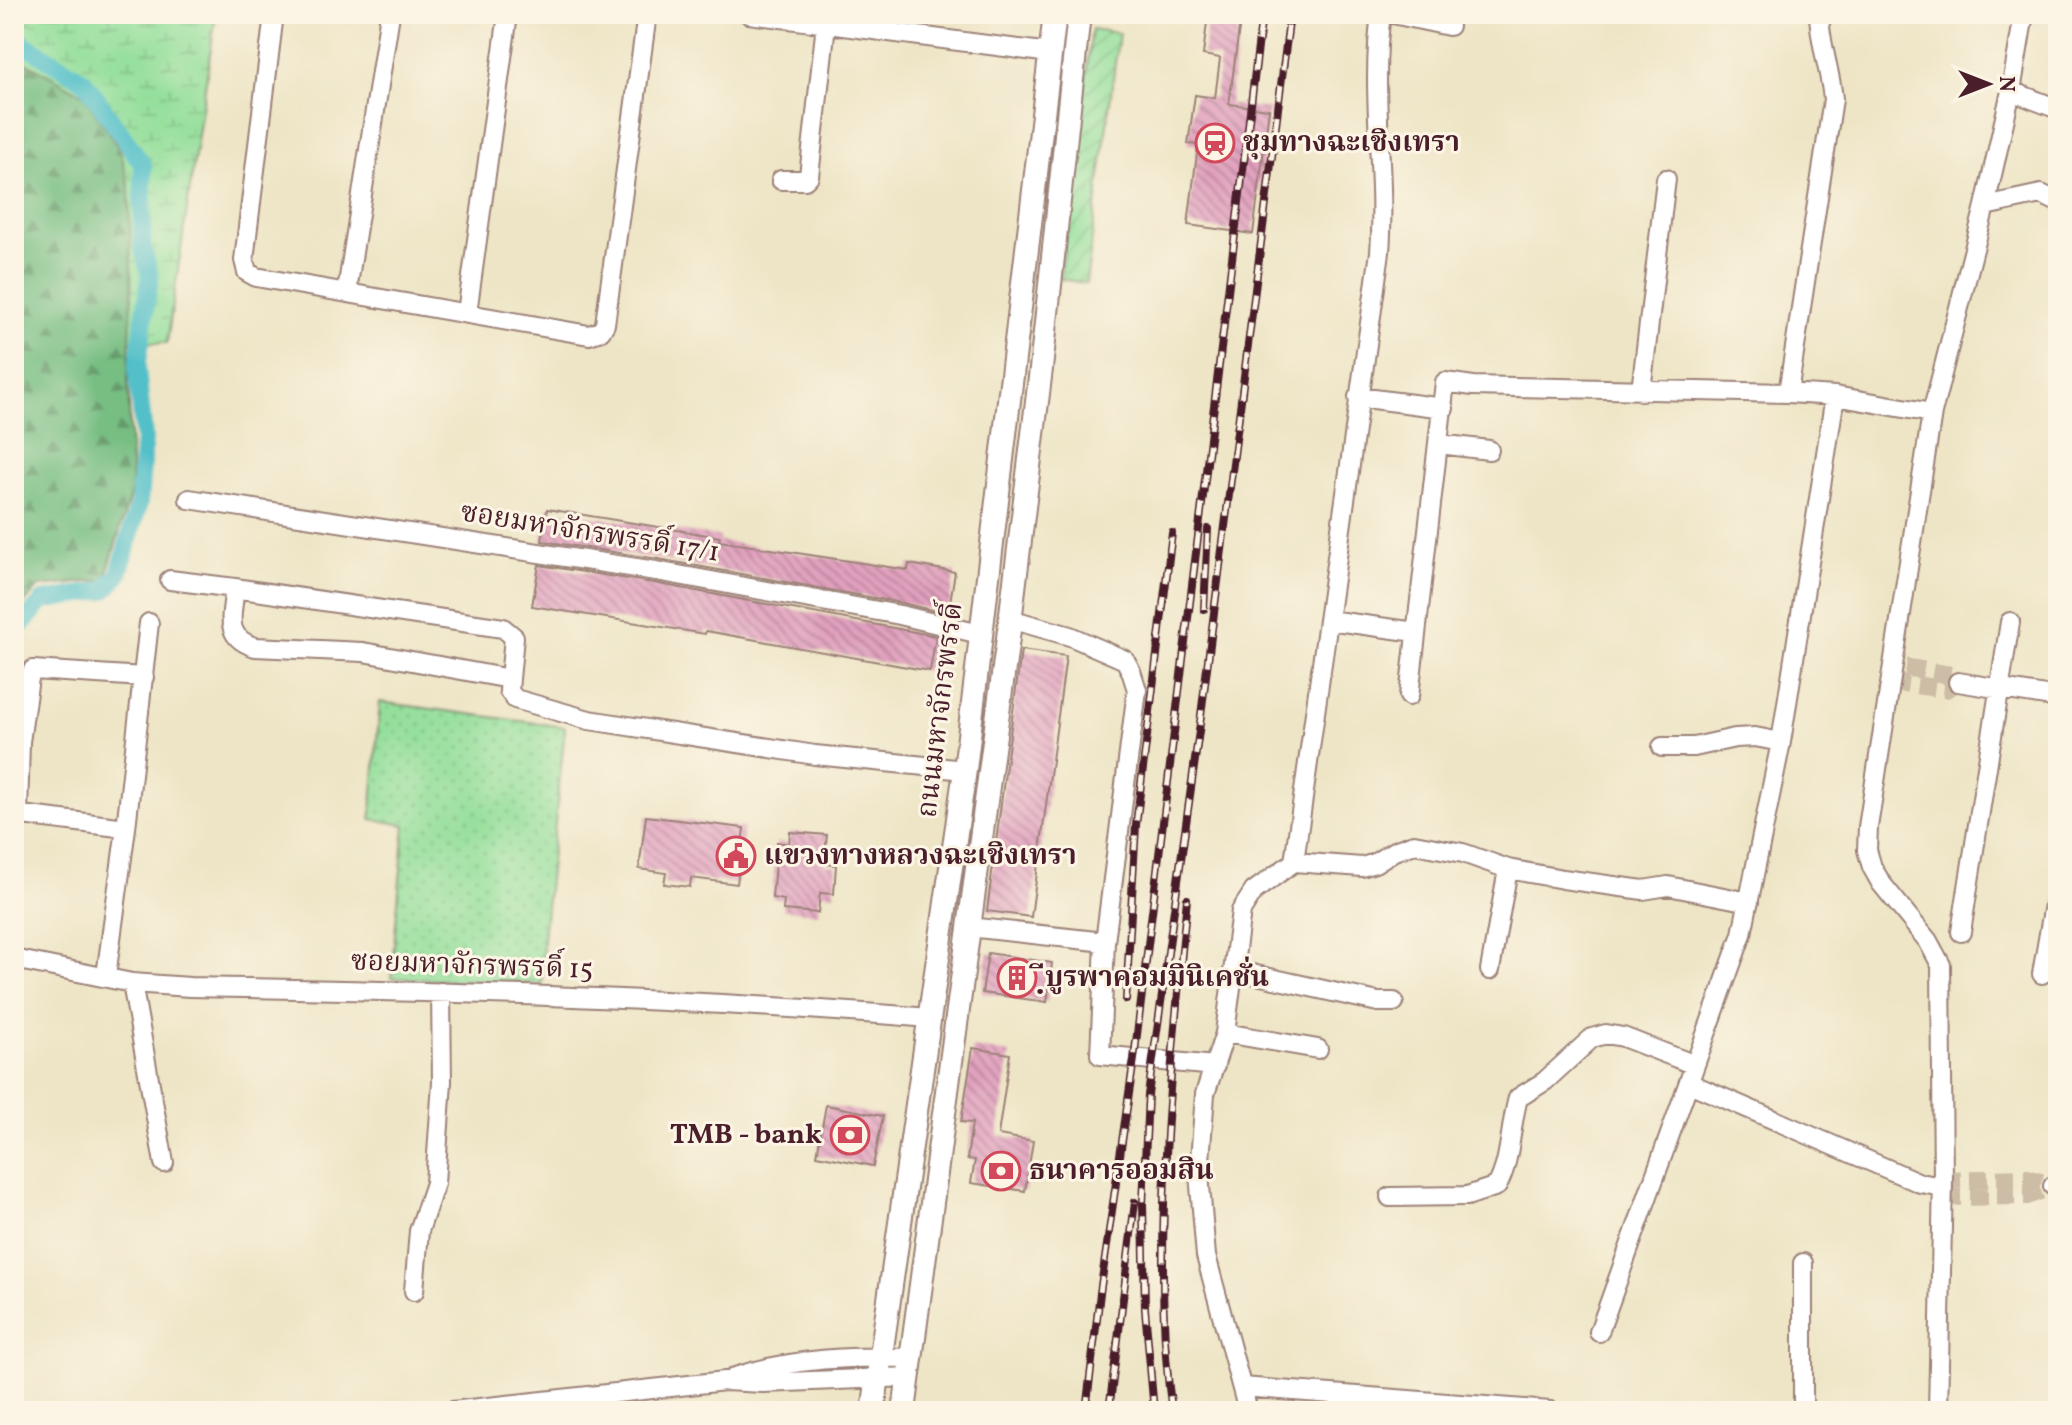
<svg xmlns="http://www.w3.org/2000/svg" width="2072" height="1425" viewBox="0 0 2072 1425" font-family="Vollkorn,'Noto Serif Thai',serif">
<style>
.grass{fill:url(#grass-dots);stroke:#6f7f63;stroke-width:2}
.forest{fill:url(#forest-firs);stroke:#606e57;stroke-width:2}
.wetland{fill:url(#wetland-marsh);stroke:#6f7f63;stroke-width:2}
.garden{fill:url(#garden-furrows);stroke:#6f7f63;stroke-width:2}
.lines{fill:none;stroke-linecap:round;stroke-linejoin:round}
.canal{stroke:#52c0c9;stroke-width:18}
.building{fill:url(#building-back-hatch)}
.minor-tunnel{stroke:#cdbda7;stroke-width:18;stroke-dasharray:18 9;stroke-linecap:butt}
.minor-casing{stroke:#9c8278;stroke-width:22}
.major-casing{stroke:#9c8278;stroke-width:26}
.minor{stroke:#fff;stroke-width:18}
.major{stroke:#fff;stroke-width:22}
.rail-casing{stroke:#4a1f2b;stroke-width:8}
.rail{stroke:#fcf5e5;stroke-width:5;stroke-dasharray:15;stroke-linecap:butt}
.labels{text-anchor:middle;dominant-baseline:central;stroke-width:6;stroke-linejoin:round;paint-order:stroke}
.poi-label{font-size:28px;font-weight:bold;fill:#4a1f2b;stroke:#fcf5e5;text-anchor:start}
.street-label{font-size:28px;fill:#4a1f2b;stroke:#fcf5e5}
</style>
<defs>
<pattern id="grass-dots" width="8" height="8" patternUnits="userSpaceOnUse" patternTransform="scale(2)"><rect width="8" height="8" fill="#94df9b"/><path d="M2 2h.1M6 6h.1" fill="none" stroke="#81bf86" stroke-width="1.8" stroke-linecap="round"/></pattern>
<pattern id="forest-firs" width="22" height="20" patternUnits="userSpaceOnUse" patternTransform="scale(2)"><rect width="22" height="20" fill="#77be83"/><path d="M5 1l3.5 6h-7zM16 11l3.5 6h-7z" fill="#649a6b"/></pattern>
<pattern id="wetland-marsh" width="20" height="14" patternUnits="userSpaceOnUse" patternTransform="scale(2)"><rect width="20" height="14" fill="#94df9b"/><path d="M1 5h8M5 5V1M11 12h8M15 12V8" fill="none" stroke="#81bf86"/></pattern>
<pattern id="garden-furrows" width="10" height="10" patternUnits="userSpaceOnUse" patternTransform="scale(2)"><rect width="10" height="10" fill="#94df9b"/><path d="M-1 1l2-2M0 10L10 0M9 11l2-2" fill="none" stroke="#81bf86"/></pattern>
<pattern id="building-back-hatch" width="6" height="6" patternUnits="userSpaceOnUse" patternTransform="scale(2)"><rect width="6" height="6" fill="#e1a0be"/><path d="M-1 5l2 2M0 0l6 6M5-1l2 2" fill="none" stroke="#b8829b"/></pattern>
</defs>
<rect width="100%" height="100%" fill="#fcf5e5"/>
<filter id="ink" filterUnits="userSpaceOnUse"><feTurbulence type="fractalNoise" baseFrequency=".0125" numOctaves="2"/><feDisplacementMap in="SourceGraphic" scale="16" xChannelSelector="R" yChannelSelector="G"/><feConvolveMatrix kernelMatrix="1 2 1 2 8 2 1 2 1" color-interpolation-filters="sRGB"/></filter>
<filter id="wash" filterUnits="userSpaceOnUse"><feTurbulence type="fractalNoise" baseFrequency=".006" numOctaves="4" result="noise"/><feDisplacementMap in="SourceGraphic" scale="32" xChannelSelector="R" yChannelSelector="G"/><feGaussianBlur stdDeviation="1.8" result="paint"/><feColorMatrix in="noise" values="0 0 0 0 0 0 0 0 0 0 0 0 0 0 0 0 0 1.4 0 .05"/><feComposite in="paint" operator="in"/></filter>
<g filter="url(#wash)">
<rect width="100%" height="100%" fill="#eee5c6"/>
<path class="grass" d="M380,702L565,727L543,937L542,984L391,978L405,825L371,819Z"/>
<path class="forest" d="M14,56L84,95L121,152L129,187L132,300L128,376L132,489L105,580L39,587L14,614Z"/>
<path class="wetland" d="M14,14H216L167,343L130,342L132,300L129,187L121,152L84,95L14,55Z"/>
<path class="garden" d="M1092,29L1119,33L1086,283L1060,279Z"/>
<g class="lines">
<path class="canal" d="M14,38L84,81L143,165L142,244L150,277L137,369L144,438L139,503L119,574L105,590L43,601L14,633"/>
</g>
<g id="blocks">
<path class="building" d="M1208,14H1241L1229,104L1269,109L1253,234L1188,225L1198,145L1188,144L1195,95L1215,98L1220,58L1203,55Z
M547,509L720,537L719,541L908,570L909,564L955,572L948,614L902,603L658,559L542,541Z
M539,565L654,583L936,636L930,671L706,631L705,634L532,606Z
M1021,650L1066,656L1031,917L987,911Z
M646,816L744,828L737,884L691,878L690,887L664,884L666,873L639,869Z
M790,832L827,835L824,864L836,865L834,894L820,893L818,913L783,910L784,900L772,898L777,842L789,844Z
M988,953L1052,963L1047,1002L982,993Z
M973,1048L1010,1054L998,1135L1033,1141L1025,1191L971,1183L975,1160L967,1159L972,1123L961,1122Z
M826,1105L883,1116L873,1166L817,1155Z"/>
</g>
</g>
<g filter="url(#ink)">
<use href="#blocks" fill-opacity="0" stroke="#9c8278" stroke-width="2"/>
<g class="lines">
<path class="minor-tunnel" d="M1890,682L1946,689L1958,682L1951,675L1892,665
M1943,1180L2028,1178L2053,1186
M1943,1197L2027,1196L2053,1186"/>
<g class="minor-casing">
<path id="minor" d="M274,14L244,260L247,272L256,277L589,335L601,331L605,324L647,14
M749,14L1050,53
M1393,14L1449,26
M2011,91L2058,109
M781,180H805L809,176L826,24
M1985,206L2041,194L2058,202
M347,291L390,14
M467,313L508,14
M1641,391L1666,179
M1788,393L1833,99C1830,69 1820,45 1819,14
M1358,397L1444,408
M1439,444L1489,450
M189,499L656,571L900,615L980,634
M170,580L235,588C232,616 223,637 255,647L363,652L510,679L509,691L515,699L589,720L815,755L965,770
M235,588L503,628L514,637L510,679
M1010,619L1070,636L1125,660L1131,671L1137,690L1105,942
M1328,620L1416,632
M1958,682L2058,698
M1409,696L1445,382L1473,386L1788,393L1835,396L1932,413
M1662,747H1694L1735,738L1755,737L1781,742
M14,749L20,742L29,678L33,670L144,677
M14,814L126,828
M18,814L20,742
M1294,862L1362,867L1375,863L1394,851L1414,844L1463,853L1508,869L1563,879L1643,890L1668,886L1749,902
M969,927L1105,942L1100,1055L1215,1066
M1961,932L2010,622
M14,959L132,983L190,987C437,991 684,998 930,1018
M1234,970L1378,1002H1394
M1490,970L1508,869
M2042,974L2058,881
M106,976L126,828L149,623
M132,983L164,1163
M1225,1033L1318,1049
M1689,1083L1920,1183L1943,1187
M2053,1186H2058
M1390,1197L1467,1196L1497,1186C1511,1161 1510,1126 1518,1098L1545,1081L1592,1038L1606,1034L1623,1037L1695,1065
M1803,1263V1411
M414,1291L419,1231L435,1183L442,1082L441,992
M1599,1332L1742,934L1781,742L1835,396
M735,1377C793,1358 853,1356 913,1358
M1242,1387L1550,1411
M452,1411L725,1381L763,1383L910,1377
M1248,1411L1206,1256L1199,1174L1205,1094L1225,1033L1241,911L1254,891L1294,862L1380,252C1386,173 1370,94 1381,14
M1938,1411L1943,1180L1941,965L1928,941L1881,883L1872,867L1867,850L1868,827L1932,413L1985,206L2011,91L2024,14"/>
</g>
<g class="major-casing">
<path id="major" d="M873,1411L965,770L1055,14
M904,1411L1008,638L1041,369L1079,14"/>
</g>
<use href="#minor" class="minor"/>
<use href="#major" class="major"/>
<g class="rail-casing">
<path id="rail" d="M1204,609L1208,529
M1126,1000L1136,825L1172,533
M1086,1411L1100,1293L1134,1059L1262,14
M1109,1411L1135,1202
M1154,1411L1145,1309L1143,1204L1148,1095L1199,731L1290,14
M1172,1411C1162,1342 1162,1273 1164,1204C1167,1102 1177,1001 1187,899"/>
</g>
<use href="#rail" class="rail"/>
</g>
</g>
<defs>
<g id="station-ring" transform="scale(2)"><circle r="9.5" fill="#fcf5e5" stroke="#d1495b" stroke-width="1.5"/><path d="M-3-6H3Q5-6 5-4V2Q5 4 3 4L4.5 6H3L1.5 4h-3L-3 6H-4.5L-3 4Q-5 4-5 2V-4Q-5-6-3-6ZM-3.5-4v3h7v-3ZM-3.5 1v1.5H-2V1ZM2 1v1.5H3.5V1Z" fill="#d1495b"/></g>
<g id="civic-ring" transform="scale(2)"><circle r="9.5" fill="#fcf5e5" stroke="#d1495b" stroke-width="1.5"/><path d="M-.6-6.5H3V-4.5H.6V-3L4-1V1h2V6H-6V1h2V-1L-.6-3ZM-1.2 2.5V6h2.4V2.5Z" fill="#d1495b"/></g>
<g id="building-ring" transform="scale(2)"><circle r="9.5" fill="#fcf5e5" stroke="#d1495b" stroke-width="1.5"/><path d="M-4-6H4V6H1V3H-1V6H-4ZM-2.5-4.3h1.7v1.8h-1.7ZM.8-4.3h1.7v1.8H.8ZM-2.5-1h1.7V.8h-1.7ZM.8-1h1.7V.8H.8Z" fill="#d1495b"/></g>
<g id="bank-ring" transform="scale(2)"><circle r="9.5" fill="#fcf5e5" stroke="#d1495b" stroke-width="1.5"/><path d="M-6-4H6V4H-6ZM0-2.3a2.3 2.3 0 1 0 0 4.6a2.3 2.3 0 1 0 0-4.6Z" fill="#d1495b"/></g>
</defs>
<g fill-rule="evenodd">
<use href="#station-ring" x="1215" y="143"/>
<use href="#civic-ring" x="736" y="856"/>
<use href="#building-ring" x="1017" y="978"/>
<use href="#bank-ring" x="850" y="1135"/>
<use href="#bank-ring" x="1001" y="1171"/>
</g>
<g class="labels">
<g class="poi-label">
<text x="1243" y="143">ชุมทางฉะเชิงเทรา</text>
<text x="764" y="856">แขวงทางหลวงฉะเชิงเทรา</text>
<text x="1045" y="978">ฺีบูรพาคอมมินิเคชั่น</text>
<text x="822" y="1135" text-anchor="end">TMB - bank</text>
<text x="1029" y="1171">ธนาคารออมสิน</text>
</g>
<g class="street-label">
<text transform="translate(590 533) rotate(9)">ซอยมหาจักรพรรดิ์ 17/1</text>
<text transform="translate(941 710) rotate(-83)">ถนนมหาจักรพรรดิ์</text>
<text transform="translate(472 966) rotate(2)">ซอยมหาจักรพรรดิ์ 15</text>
</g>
</g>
<rect width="2072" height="1425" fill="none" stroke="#fcf5e5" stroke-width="48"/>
<g transform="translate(1988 84) rotate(90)" stroke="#fcf5e5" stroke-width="6" paint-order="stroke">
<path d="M0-6L14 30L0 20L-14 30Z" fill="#4a1f2b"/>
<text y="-12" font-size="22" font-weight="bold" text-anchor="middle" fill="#4a1f2b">N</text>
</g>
</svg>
